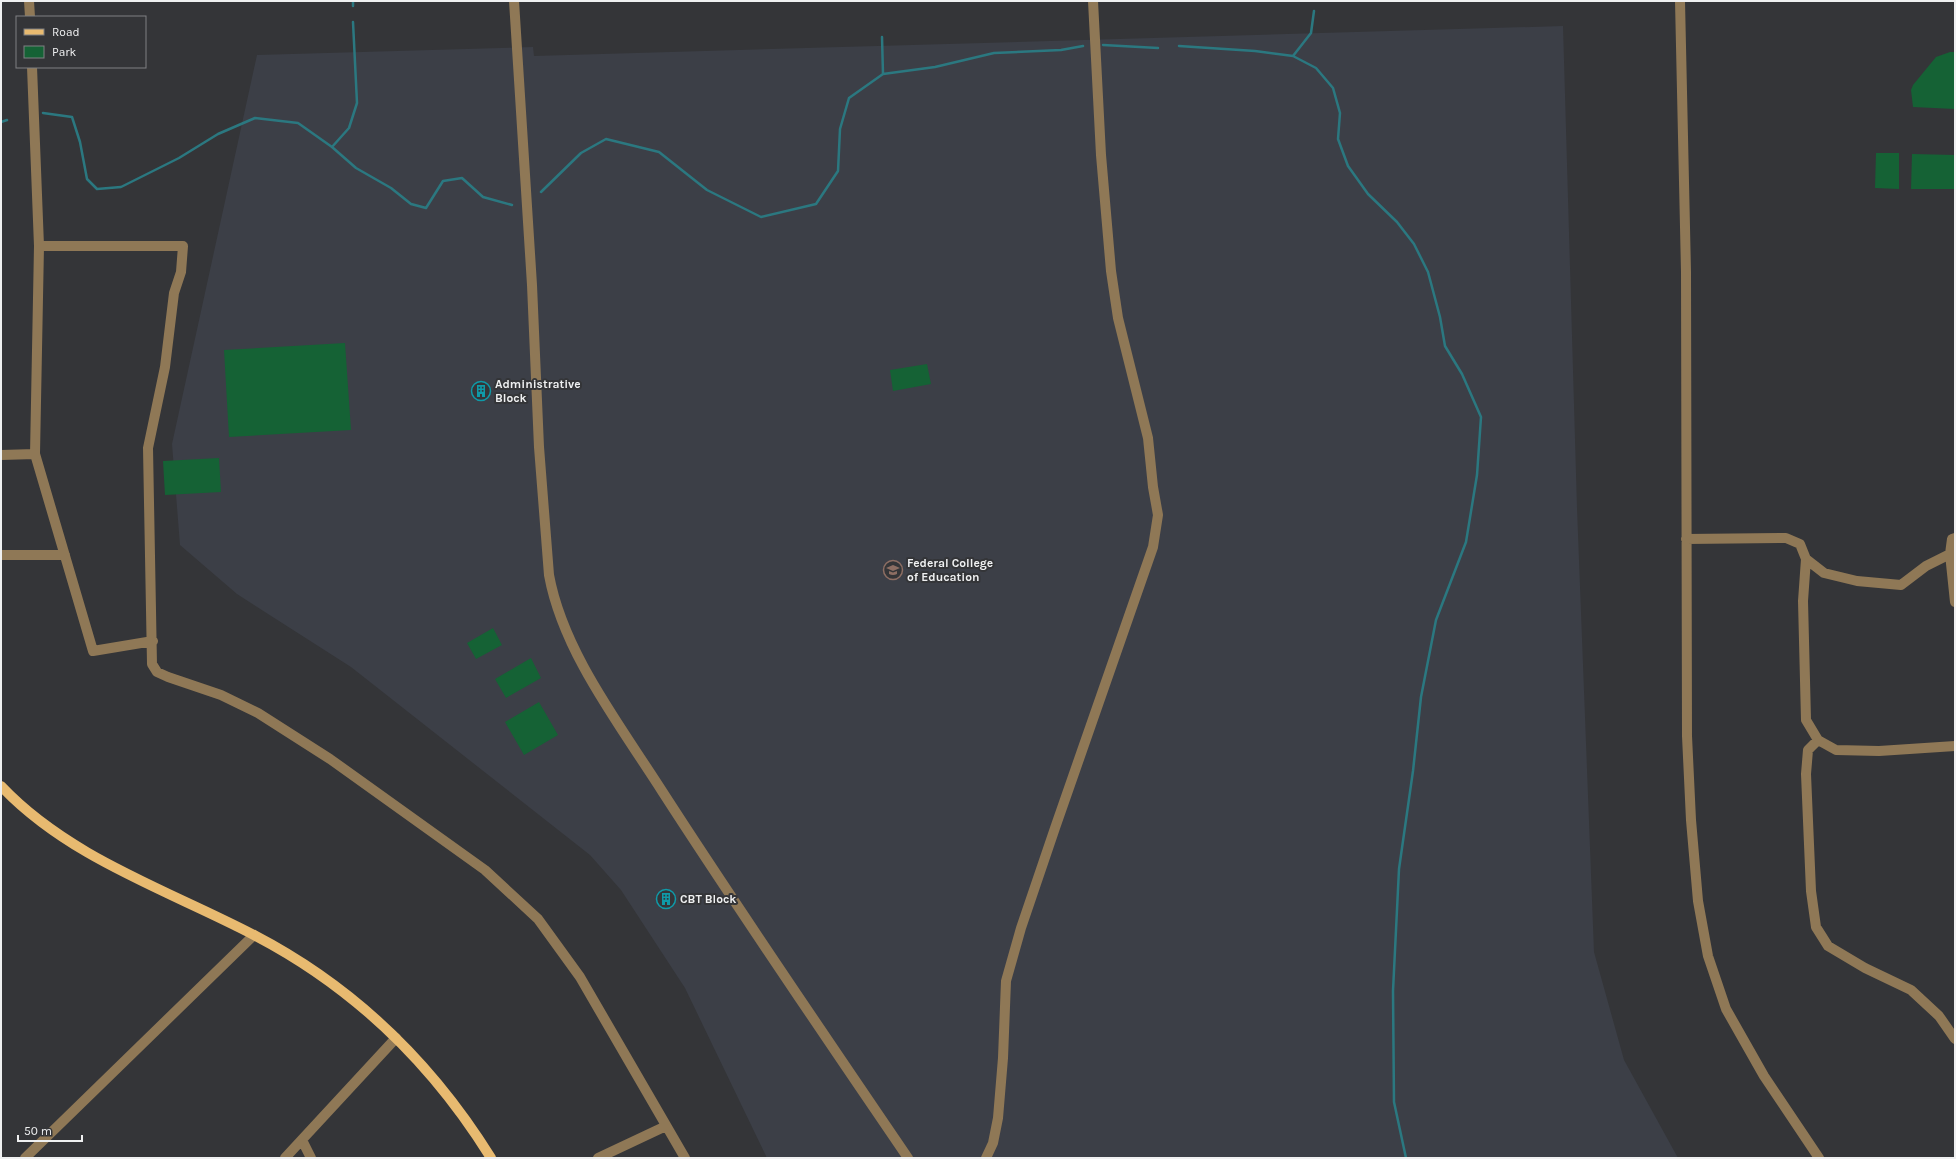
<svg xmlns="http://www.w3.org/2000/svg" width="1956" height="1159" viewBox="0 0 1956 1159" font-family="Karla,sans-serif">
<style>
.built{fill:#3c3f47}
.green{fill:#156235}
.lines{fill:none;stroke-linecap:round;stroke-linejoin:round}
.stream{stroke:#2b7880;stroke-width:2.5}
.minor{stroke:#8f7856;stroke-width:10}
.major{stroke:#e8ba70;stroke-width:10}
.labels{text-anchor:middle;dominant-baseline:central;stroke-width:4;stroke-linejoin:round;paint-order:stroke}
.poi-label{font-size:12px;font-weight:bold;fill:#eff0f1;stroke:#343538;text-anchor:start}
</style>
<rect width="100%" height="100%" fill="#343538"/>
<path class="built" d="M1563,26L1577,508L1594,952L1624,1060L1678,1158H767L685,988L621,890L590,855L351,667L237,594L180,545L172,444L257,55L533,47L534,56Z"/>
<path class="green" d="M1950,52H1955V109L1913,107L1911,90L1913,85L1936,57Z
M1876,153H1899V189L1875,188Z
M1912,154L1955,155V189H1911Z
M345,343L351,430L229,437L224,350Z
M927,364L931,384L893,391L890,370Z
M219,458L221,492L165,495L163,461Z
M493,628L502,645L476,659L467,643Z
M531,658L541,678L506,698L495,679Z
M539,702L558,735L524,755L505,722Z"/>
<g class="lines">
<path class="stream" d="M353,1V6
M882,37L883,74
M1103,45L1158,48
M1179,46L1255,51L1293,56L1316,68L1333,88L1340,113L1338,139L1348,166L1368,194L1397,222L1414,244L1428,272L1440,317L1445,346L1462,374L1481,417L1477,475L1466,542L1436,620L1421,697L1413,771L1399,869L1393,991L1394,1102L1406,1158
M1293,56L1311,33L1314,11
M43,113L72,117L80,142L87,179L97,189L121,187L179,158L218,134L255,118L298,123L332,147L356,168L391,188L411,204L426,208L443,181L462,178L483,197L512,205
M1,122L7,120
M332,147L349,128L357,103L353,22
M541,192L581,153L606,139L659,152L707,190L761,217L816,204L838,171L840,129L849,98L883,74L935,67L994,53L1061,50L1083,46"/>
<path class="minor" d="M29,1L30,17
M514,1L532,285L539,447L549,575C563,652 620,725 662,791C742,915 825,1036 908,1158
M1680,1L1686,272L1687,736L1691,820L1698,901L1708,956L1726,1009L1764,1076L1819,1158
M32,67L39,246L35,454L93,651L153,641
M39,246H183L181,272L174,293L165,367L148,448L152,664L157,672L168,677L221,695L258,713L330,759L485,870L538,919L580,977L685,1158
M1,455L35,454
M1955,538L1952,539L1950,554L1955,602
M1686,539L1786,538L1800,544L1806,559L1803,601L1806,720L1818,740L1836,750L1879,751L1955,746
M1,555H65
M1806,559L1824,573L1857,581L1901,585L1926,566L1950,554
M1818,740L1808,750L1806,774L1811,891L1816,927L1828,946L1865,968L1911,990L1939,1016L1955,1039
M302,1140L311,1158
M25,1158L254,935
M285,1158L396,1038
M598,1158L666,1126
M986,1158L993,1143L998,1118L1003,1058L1006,981L1021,928L1055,828L1153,547L1158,515L1153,487L1148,438L1118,318L1111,271L1101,155L1093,1"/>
<path class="major" d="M1,786C69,858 168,890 254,935C354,987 432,1063 491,1158"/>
</g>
<defs>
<g id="building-ring" transform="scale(1)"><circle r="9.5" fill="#343538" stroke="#0f9aa8" stroke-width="1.5"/><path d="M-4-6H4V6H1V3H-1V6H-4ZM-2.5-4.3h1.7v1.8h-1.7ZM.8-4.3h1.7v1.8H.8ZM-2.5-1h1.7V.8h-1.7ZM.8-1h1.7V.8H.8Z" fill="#0f9aa8"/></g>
<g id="school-ring" transform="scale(1)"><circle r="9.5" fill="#343538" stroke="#8d6e63" stroke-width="1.5"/><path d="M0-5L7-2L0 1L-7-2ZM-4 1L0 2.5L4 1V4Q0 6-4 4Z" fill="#8d6e63"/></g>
</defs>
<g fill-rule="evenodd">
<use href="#building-ring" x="481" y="391"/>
<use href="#school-ring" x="893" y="570"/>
<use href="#building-ring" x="666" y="899"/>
</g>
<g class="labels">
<g class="poi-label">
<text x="495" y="384">Administrative<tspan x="495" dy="14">Block</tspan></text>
<text x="907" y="563">Federal College<tspan x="907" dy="14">of Education</tspan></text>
<text x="680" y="899">CBT Block</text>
</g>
</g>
<rect width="1956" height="1159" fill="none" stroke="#eff0f1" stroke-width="4"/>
<rect x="16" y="16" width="130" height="52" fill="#343538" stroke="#7f8082"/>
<rect x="24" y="29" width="20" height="6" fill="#e8ba70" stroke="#7f8082"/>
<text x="52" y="36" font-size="12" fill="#eff0f1">Road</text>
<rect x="24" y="46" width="20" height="12" fill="#156235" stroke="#7f8082"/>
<text x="52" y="56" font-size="12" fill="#eff0f1">Park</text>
<path d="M18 1135v6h64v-6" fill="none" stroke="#eff0f1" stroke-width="2"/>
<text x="24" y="1135" font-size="12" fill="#eff0f1" stroke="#343538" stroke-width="3" paint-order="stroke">50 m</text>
</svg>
